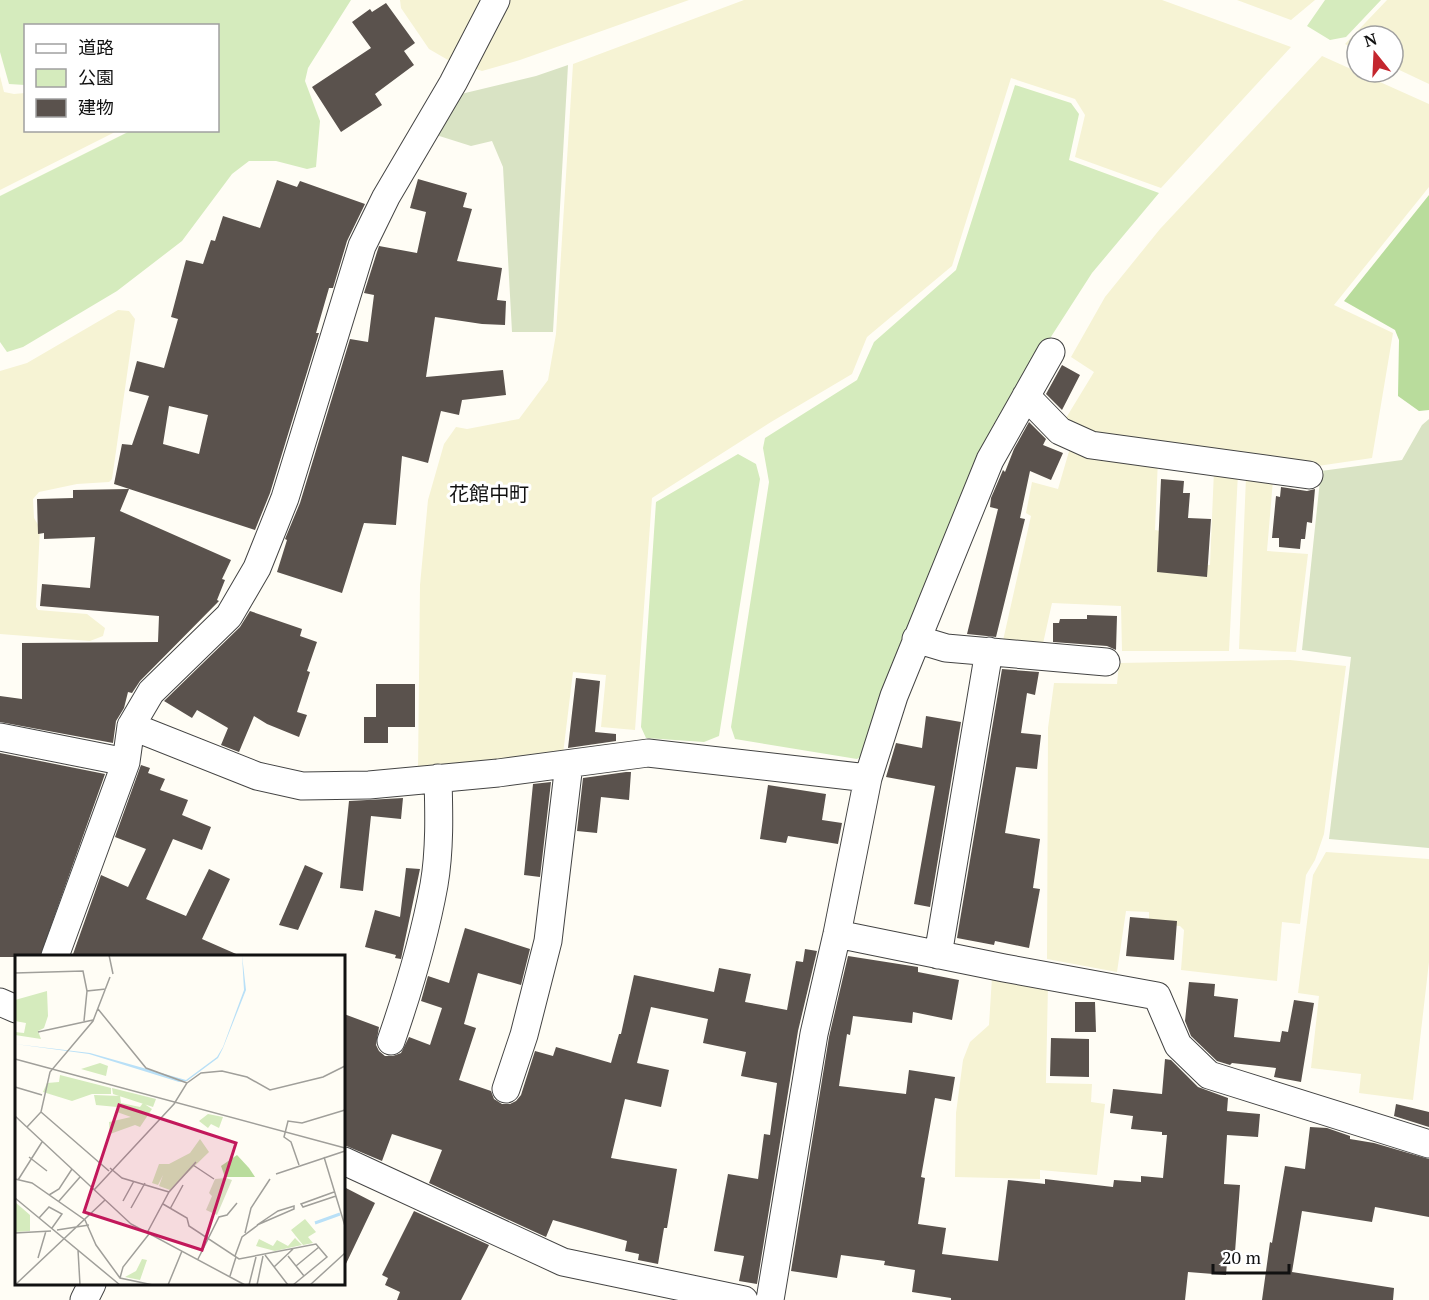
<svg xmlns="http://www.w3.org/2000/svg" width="1429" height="1300" viewBox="0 0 1429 1300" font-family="'PT Serif','Noto Sans JP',serif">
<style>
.farmland{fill:#f6f3d4}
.green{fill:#d5ebbd}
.forest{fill:#b9dc9c}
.cemetery{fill:#d9e3c4}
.building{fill:#5a524d;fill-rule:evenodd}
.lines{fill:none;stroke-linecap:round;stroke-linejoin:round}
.street-casing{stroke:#444;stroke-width:29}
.street{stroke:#fff;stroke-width:27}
.labels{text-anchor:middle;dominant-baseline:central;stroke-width:6;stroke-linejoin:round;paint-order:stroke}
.neighbourhood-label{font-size:20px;fill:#111;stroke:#fff}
.inset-river{fill:none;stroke:#b9e0f7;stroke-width:3}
.inset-road{fill:none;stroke:#a09f9a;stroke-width:1.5}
.view{fill:#c2185b;fill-opacity:0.15;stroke:#c2185b;stroke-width:3}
.inset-edge{fill:none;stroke:#111;stroke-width:3}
</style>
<rect width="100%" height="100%" fill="#fffdf5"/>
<path class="farmland" d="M400,0H482L457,55L448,60L429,49L401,8Z
M505,0H689L520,60L482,71L471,67Z
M744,0H1162L1291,47L1161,188L1075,157L1085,115L1075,99L1011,78L952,266L867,337L852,374L771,422L652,498L635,730L601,727L606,675L573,672L563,754L418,770L420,585L428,500L444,444L456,427L467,429L519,419L548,380L556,334L573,64Z
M1237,0H1315L1291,20Z
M1387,0H1429V84L1393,67V36H1357V50L1345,44Z
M1322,56L1429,104V187L1334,305L1393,333L1372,458L1311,467L1090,432L1066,418L1094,372L1071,357L1105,297L1160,229Z
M0,76L4,92L14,94L25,93L26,130L117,131L0,190Z
M118,310L129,311L135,319L112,479L109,482L77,484L39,492L33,499L34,518L40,528L36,607L38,610L87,614L105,628L103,636L90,641L0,634V371L27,363Z
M1070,448L1158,459L1155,530L1167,532L1172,564L1210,565L1214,470L1238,473L1229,651H1122L1121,606L1052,603L1042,648L1002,645L1031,516L1026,513L1032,482L1058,489Z
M1246,477L1273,480L1267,551L1308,554L1296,652L1239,649Z
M1290,660L1346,666L1324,834L1315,860L1306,875L1300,924L1282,922L1277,981L1181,970L1184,930L1180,926L1149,924V912L1126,911L1117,972L1047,959L1048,728L1054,683L1117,684L1119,663Z
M1326,852L1429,859V962L1413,1100L1359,1093L1361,1074L1311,1068L1319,996L1298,993L1313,875Z
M992,977L1048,984L1046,1083L1092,1084L1091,1102L1105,1104L1097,1175L1040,1170V1179L955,1177L956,1113L963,1060L970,1042L989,1025Z"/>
<path class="green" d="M0,0H351L308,68L305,81L320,121L316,167L307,169L276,161H249L232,174L182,241L117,291L23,347L7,352L0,342V196L130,131L218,130V26H26L25,85L9,84L0,52Z
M1325,0H1381L1346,37L1330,40L1307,26Z
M1015,85L1071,103L1079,114L1069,160L1159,193L1092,273L1047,343L865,754L857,759L735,739L731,727L769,482L763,448L765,438L857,380L874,342L956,270Z
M738,454L756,464L760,479L719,736L704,742L646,738L641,727L656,502Z"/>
<path class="forest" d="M1429,195V410L1419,411L1398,396L1399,340L1395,330L1344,301Z"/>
<path class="cemetery" d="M568,65L553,332H512L503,167L492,141L471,146L433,134L461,94L536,76Z
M1429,419V848L1329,839L1351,657L1302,650L1321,471L1402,460L1422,425Z"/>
<path class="building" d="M386,3L415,43L404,51L414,65L375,94L382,105L341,132L312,87L371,48L352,22L370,9L372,12Z
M418,179L467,193L463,207L472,209L457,261L502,268L497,300L506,301L505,325L482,324L435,317L426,377L503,370L506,395L462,400L459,415L441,411L428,463L402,456L396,525L364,523L342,593L277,572L287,540L285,539L300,503L350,339L368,342L374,295L364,293L377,252L379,246L417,253L426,212L410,208Z
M277,180L297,187L300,181L365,204L347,241L333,288H329L316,333H319L270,493L255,530L114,484L122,444L132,445L149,396L129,391L137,361L164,368L178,319L171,317L186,260L203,264L211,240L215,241L223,216L260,228ZM169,406L208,415L199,454L163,444Z
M1062,365L1080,375L1062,410L1046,394Z
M1029,422L1046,439L1043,445L1063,453L1051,480L1030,471L1020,518L1025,519L996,637L967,634L998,509L990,507L991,498L1003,470L1005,472L1014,449Z
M1161,479L1184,481L1183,493H1190L1188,518L1211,519L1207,577L1157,572Z
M1281,487L1307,491L1315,489L1312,523L1307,522L1305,539H1301L1300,549L1279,547V538H1272L1276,496L1280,497Z
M129,489L120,511L231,560L222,579L225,580L217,600L219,601L140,681L132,693L128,692L124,708L116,721L113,743L0,722V696L22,699V643L158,642L159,616L40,606L42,584L90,588L95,537L44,539V533L38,534L37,499L73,498V490Z
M250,611L302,629L300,636L317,642L307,671L310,672L297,712L307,715L299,737L267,724L254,716L239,752L221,745L228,728L197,710L192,718L164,701L240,627Z
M1087,615L1117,616L1116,650L1107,646L1053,642V623H1059L1060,619H1087Z
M1002,669L1039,672L1035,695L1027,693L1021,733L1041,735L1037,769L1016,767L1005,833L1040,839L1033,888L1040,889L1029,948L995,941L994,945L957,938Z
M576,678L600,681L595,732L616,734V741L568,748Z
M376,684H415V727H388V743H364V717H376Z
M926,716L961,722L930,907L914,904L935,786L886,777L896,743L922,748Z
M0,753L105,774L40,957H0Z
M141,765L150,768L148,773L165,779L160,790L188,800L182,815L211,827L202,850L173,839L146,899L186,916L209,869L230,879L202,939L243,957H72L101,875L128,887L146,849L115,837Z
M626,772H631L629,800L601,797L597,833L577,831L583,778Z
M551,782L540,877L524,875L533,784Z
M768,785L826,794L822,820L842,823L838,844L788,836L786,843L760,839Z
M403,798L401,819L371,816L363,891L340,888L349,801Z
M305,865L323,873L298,930L279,925Z
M406,868L420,869L401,959L395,958L396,955L365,947L375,910L400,917Z
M1130,917L1177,921L1174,960L1126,956Z
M465,928L530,949L521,985L478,973L464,1024L476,1028L459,1080L491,1091L494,1099L502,1104H510L516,1101L521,1095L535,1051L553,1056L556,1047L611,1063L619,1034H621L634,975L714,992L719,968L751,974L745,1002L787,1010L796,961L803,962L805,949L817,951L798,1031L757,1284L739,1281L744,1256L714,1251L728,1174L758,1179L764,1134L770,1135L777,1083L741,1076L746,1052L703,1043L708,1019L651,1007L637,1063L669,1070L661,1107L625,1099L611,1158L677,1169L667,1228H664L658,1264L638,1260L639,1254L625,1251L627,1241L553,1220L546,1237L429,1183L442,1150L392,1134L382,1161L344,1145V1014L379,1027L376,1045L379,1051L385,1056H393L401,1053L409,1037L430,1045L442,1008L421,1001L428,976L449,983Z
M848,956L918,967V972L959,980L952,1020L913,1012L912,1023L853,1016L850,1035L847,1034L839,1086L906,1094L909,1070L955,1077L951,1101L935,1098L921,1177L925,1178L918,1224L946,1228L942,1254L998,1261L1008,1180L1045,1184V1179L1113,1187L1114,1180L1141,1182V1176L1163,1178L1167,1135H1162V1132L1131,1129L1133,1116L1110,1113L1113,1089L1162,1094L1165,1059L1171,1060L1198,1087L1228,1098L1227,1111L1260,1114L1258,1137L1227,1135L1224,1184L1240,1185L1235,1252L1228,1250L1226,1275L1188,1272L1185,1300H951V1298L912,1292L915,1270L884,1265L885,1261L841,1255L837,1278L791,1271L829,1037Z
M1189,982L1215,984L1214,996L1238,999L1234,1037L1280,1042L1282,1031L1288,1032L1294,1000L1314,1003L1301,1082L1274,1077L1276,1068L1232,1063L1230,1065L1217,1061L1191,1036L1185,1021Z
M1075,1002H1095L1096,1032H1075Z
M1051,1038L1089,1039V1077L1050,1076Z
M1396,1104L1429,1112V1127L1394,1116Z
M1310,1127L1327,1128L1350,1136V1139L1374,1143L1429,1159V1217L1375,1207L1372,1222L1302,1211L1292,1272L1394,1288L1393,1300H1262L1270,1242L1272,1243L1285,1166L1305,1169Z
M344,1187L375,1203L344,1268Z
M414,1211L489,1245L461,1300H397L400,1292L385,1285L388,1278L382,1275Z"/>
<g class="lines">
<g class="street-casing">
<path id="street" d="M1026,396L1060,431L1091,445L1309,475
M916,639L946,648L1106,662
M131,726L257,776L302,786L369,785L498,773L648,753L868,778
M0,737L126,762
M837,934L1004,968L1157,996L1178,1045L1209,1075L1429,1144
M938,955L989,651
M55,956L126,762L131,726L151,692L229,616L257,568L285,498L362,246L386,197L453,83L496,0
M0,1002L16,1009
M391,1041C409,989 424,940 434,885C440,850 439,813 438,778
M506,1089L524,1035L548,941L569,764
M344,1161L563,1262L744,1300
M84,1300L92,1284
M770,1300L814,1034L837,934L868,778L894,696L990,460L1051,352"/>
</g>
<use href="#street" class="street"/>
</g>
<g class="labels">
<g class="neighbourhood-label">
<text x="489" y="493">花館中町</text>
</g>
</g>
<g transform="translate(15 955)">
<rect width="330" height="330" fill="#fffdf5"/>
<path d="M32,36L33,61L29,73L23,76L26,84L0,80V77L9,78L11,68L0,66V45ZM85,108L93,111L91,121L66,114ZM45,120L96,133V139H77L57,146L28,137L32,128L44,127ZM97,133L141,144L138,152L98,139ZM79,140L105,141L106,148L125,152L128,148L137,154L125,172L120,170L95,179L94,167L116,162L102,157V152L81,150ZM193,159L208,162L204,173L196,169L193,173L184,166ZM185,184L194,197L155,235L144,231L148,220L143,230L137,228L144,209H154L175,198ZM0,247L15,260V276L0,277ZM290,264L301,277L293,282L298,288L288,290L276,275ZM280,283L287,290L260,296L241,291L244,284L258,291L262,285L273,291ZM127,304L132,305L125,325L110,322L121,316Z" fill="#d5ebbd"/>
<path d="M222,200L234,213L240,222H210L206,211Z" fill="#b9dc9c"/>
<path d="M211,223L217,225L202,260L191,255L197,241L194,238L200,224Z" fill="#d9e3c4"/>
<path d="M227,0L231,35L208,93L203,103L172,126L164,127L74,99L0,89L75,98L171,125L202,102L208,92L229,35Z" fill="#b9e0f7"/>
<path class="inset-river" d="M300,268L325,259"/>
<path class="inset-road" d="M94,0L98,19M0,18L68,16L72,36M69,66L72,36L91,34M23,77L78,65M0,104L330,193M172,128L186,118L207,116L232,122L255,135L308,122L330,111M0,132L27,140M26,157L94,216M0,161L116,269L230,330M12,172L26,157L35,117L78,66L95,22M14,202L32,216M309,202L330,271M178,210L199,224M284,210L276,187L269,182L273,166L287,168L330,155M95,213L107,223L154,237M261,219L330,196M0,224L17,228L70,265L81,290L105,323L138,330M3,225L27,187M79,235L159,149L172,128L131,113L83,54M319,237L286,249L288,252L321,241M34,240L44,234L57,214M0,243L105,330M44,246L65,222M108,246L119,226M148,249L172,263L174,271L224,304L301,289L312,302L278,330M279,251V254L242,270L263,256ZM116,253L130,228M155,254L168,230M24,263L34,252L47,259L37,273M42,275L74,270M0,278L36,276M132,278L154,237L181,207M230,278L236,253L255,224M63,295L65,330M250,300L273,330M220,301L227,282L243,270M273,301L289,321M23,303L31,276M183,304L204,262L212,260L222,248M281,311L304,292M259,312L278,294M215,321L221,302M105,323L108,312L134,279M0,330L90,245M153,330L167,296M234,330L241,302M242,330L248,301M295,330L330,298"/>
<path class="view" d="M104,150L221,188L187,295L69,257Z"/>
<rect width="330" height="330" class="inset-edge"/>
</g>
<rect x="24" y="24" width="195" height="108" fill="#ffffff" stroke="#a0a0a0" stroke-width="1.5"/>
<rect x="36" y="44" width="30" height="9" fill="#ffffff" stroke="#a0a0a0" stroke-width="1.5"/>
<text x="78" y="54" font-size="18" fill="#111111">道路</text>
<rect x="36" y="69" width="30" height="18" fill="#d5ebbd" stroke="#a0a0a0" stroke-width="1.5"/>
<text x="78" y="84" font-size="18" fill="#111111">公園</text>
<rect x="36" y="99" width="30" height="18" fill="#5a524d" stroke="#a0a0a0" stroke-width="1.5"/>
<text x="78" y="114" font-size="18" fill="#111111">建物</text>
<g transform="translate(1375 54) rotate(342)"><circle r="28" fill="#ffffff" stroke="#a0a0a0" stroke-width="1.5"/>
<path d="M0-4.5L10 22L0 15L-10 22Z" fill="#c4262e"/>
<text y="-9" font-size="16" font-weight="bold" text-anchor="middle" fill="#111111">N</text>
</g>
<path d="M1213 1264v9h76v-9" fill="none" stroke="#111111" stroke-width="3"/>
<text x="1222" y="1264" font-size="18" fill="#111111" stroke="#ffffff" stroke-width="4.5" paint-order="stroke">20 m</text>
</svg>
